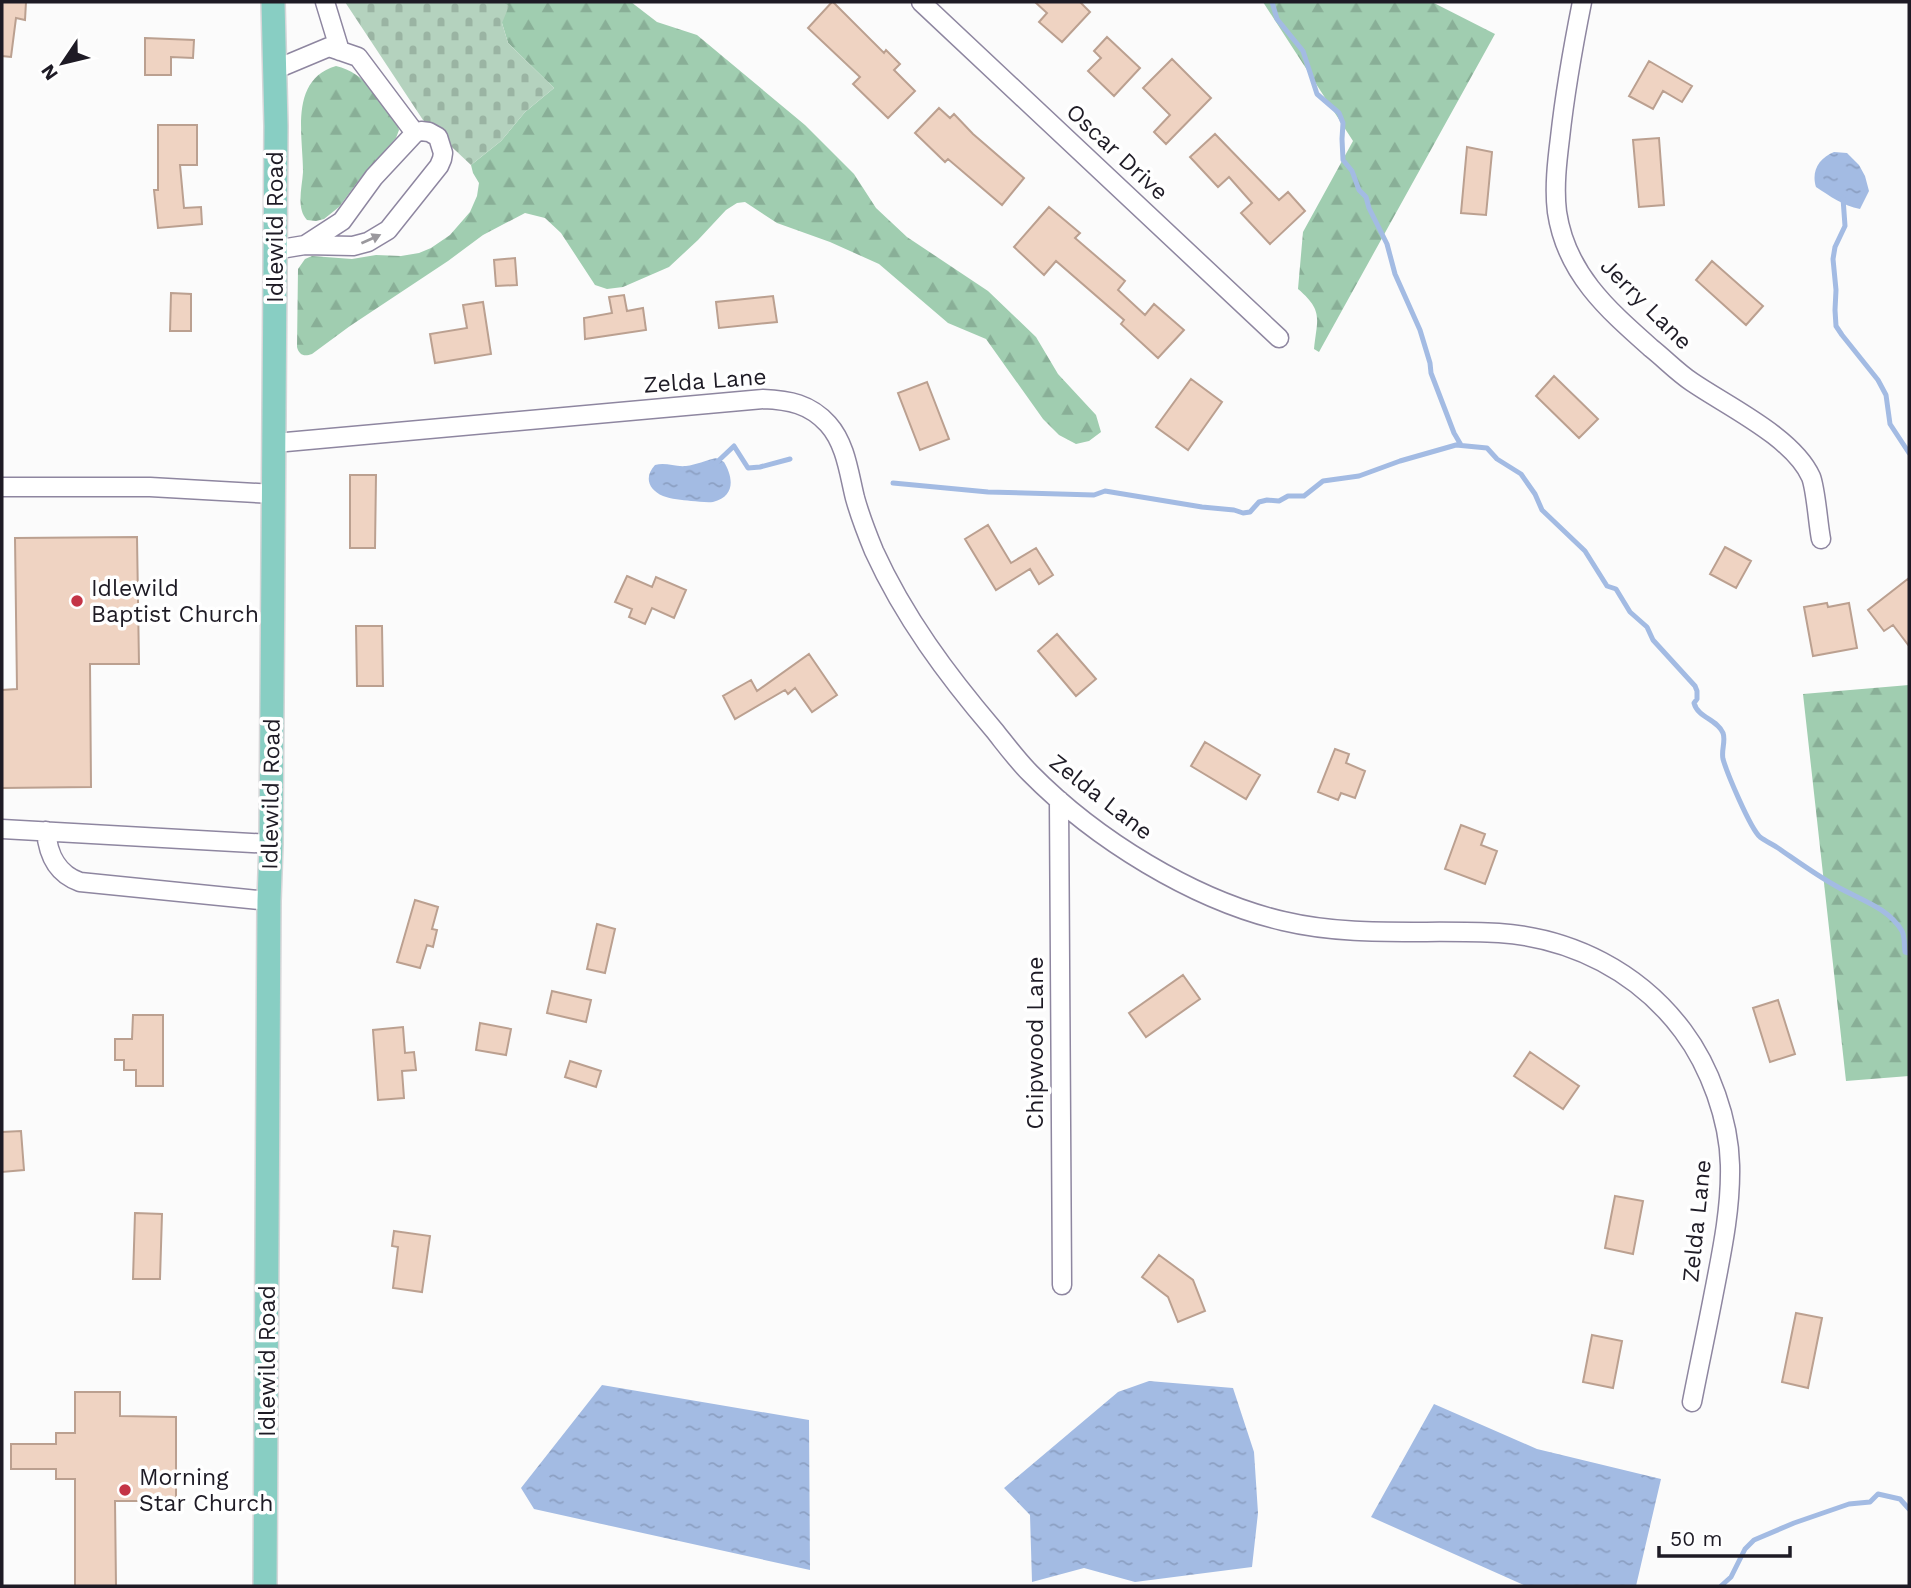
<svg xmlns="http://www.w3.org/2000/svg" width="1911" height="1588" viewBox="0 0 1911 1588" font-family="'Work Sans',sans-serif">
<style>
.forest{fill:url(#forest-firs)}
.cemetery{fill:url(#cemetery-stones)}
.water{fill:url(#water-ripples)}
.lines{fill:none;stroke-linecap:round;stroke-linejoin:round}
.stream{stroke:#a3bbe3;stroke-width:5}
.building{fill:#efd3c2;stroke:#bba090;stroke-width:2}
.minor-casing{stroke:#8e86a0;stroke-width:21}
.major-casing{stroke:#d6d6d8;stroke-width:26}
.minor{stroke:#fff;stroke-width:18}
.major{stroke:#88cec3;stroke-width:23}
.oneway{fill:#9a989d}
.poi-dot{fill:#c43446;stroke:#fff;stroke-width:2.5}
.labels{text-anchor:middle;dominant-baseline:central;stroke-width:7;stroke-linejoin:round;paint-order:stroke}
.street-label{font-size:23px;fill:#1e1b25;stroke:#fff}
.poi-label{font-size:23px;fill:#1e1b25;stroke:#fff;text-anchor:start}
</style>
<defs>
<pattern id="forest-firs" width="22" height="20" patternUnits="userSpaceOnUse" patternTransform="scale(1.75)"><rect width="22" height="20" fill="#a0cdb0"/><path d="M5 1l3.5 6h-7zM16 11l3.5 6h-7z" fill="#89af97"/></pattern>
<pattern id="cemetery-stones" width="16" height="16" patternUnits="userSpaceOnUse" patternTransform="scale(1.75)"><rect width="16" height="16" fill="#b4d2be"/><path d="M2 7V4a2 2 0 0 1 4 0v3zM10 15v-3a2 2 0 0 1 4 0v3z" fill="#9ab4a3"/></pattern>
<pattern id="water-ripples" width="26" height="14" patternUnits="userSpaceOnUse" patternTransform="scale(1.75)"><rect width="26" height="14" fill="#a3bbe3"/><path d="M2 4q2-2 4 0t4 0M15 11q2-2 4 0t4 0" fill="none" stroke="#8ca0c3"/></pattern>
</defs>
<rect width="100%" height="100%" fill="#fbfbfb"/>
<path class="forest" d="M480,2H631L657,22L697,35L805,125L854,174L876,208L907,237L988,291L1036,337L1058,374L1096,415L1101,432L1089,441L1076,444L1059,435L1043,419L986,339L948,323L879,264L830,242L777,223L745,202L737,203L726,210L698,240L669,267L623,287L607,289L595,285L561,233L545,218L525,213L483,235L448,261L350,326L312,354C304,357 299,355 297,347L298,269L305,259L312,256L352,259L376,255L401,256L419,253L431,248L450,235L470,212L477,196L479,183L473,173L471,165L501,141L525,112L554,88L508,43L502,23Z
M1263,2H1432L1495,34L1319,352L1314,349C1317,319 1324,311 1298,289L1303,232L1353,141Z
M336,66C366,73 379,99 397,123L399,130L396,138L359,180L339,207L324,219L316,221L307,220C296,208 302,188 303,172C303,135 289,80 336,66Z
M1909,685V1076L1846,1081L1803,694Z"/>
<path class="cemetery" d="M345,2H503L509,6L502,23L508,43L554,88L525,112L501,141L471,165L423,120Z"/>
<path class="water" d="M1834,152L1847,153L1859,165L1865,176L1869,191L1860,209C1843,206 1830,196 1816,187C1811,171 1819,158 1834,152Z
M716,458L724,462C733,477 736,496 713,502C706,503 698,501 691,501C682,500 671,499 663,496C648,489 644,477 655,465C666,462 674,467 686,466C696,465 706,460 716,458Z
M1149,1381L1233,1388L1254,1452L1258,1513L1252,1567L1135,1582L1084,1568L1032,1582L1030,1515L1004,1488L1118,1392Z
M602,1385L809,1420L810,1570L534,1509L521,1488Z
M1434,1404L1537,1449L1661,1479L1636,1586H1526L1371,1517Z"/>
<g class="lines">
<path class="stream" d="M1272,2L1277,19L1303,51L1317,94L1339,113L1343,123L1342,139L1343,160L1352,171L1359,190L1366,197L1369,208L1387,244L1395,274L1420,330L1430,363L1431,373L1454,433L1461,445
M1843,198L1845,226L1835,247L1833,259L1836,290L1835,310L1836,326L1842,335L1878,380L1886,395L1890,424L1909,453
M715,464L734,446L748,468L760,467L790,459
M893,483L988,492L1094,495L1105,491L1202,507L1234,510L1243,513L1250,512L1259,502L1267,500L1279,501L1288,496H1304L1323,481L1359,476L1400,461L1456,445L1487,448L1497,459L1521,474L1535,494L1542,510L1585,551L1607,586L1616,589L1630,612L1647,627L1653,640L1695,686L1697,691V699L1694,703C1698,718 1717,719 1723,733C1726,741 1721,750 1723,759C1727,773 1750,828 1760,837C1765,841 1772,844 1778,848C1797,861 1816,875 1836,886C1858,899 1888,907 1902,931C1905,937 1904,945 1905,952L1909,953
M1721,1586L1731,1577L1745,1549L1754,1540L1794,1523L1849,1504L1870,1502L1878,1494L1900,1499L1909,1509"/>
</g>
<path class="building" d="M2,2H26L25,20L16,18L11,57L2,56Z
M832,2H833L884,53L886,50L900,64L894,70L915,91L888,118L853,84L860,77L808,28Z
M1035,2H1080L1090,12L1062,42L1039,22L1047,13Z
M1107,37L1140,68L1114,96L1088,71L1101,58L1094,51Z
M145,38L194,40L193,58L171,57V75H145Z
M1172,59L1211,98L1166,144L1154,132L1170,115L1143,88Z
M1649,61L1692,86L1682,102L1663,91L1653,109L1629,96Z
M939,108L950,118L954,114L973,134L1024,178L1002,205L948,159L945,162L915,133Z
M158,125H197V165H180L184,208L201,207L202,224L158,228L154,190H158Z
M1215,134L1279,200L1288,192L1305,211L1270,244L1241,213L1252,203L1229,177L1218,187L1190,157Z
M1659,138L1664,205L1639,207L1633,140Z
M1467,147L1492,152L1486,215L1461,213Z
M1049,207L1080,233L1075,238L1125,281L1118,290L1145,315L1154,304L1184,330L1158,358L1121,324L1124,320L1056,261L1044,275L1014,247Z
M515,258L517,285L496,286L494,260Z
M1712,261L1763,306L1746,325L1696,280Z
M171,293L191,294V331H170Z
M624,295L627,311L643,308L646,330L585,339L584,318L612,313L609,297Z
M773,296L777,322L719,328L716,302Z
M483,302L491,354L435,363L430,334L467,328L463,305Z
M1554,376L1598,419L1579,438L1536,396Z
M1191,379L1222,402L1188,450L1156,427Z
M927,382L949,439L920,450L898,393Z
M350,475H376L375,548H350Z
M988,525L1011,563L1036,548L1053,575L1039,584L1030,569L996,590L965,539Z
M137,537L139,664H90L91,787L2,788V690L17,689L15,538Z
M1725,547L1751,561L1736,588L1710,574Z
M627,576L652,587L656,577L686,590L674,618L652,608L645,624L629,617L632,609L615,602Z
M1909,578V646L1893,625L1884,631L1868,610Z
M1827,603L1828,607L1849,603L1857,648L1813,656L1804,607Z
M356,626H382L383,686H357Z
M1057,634L1096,679L1076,696L1038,651Z
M809,654L837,695L812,712L795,688L788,694L785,690L735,719L723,696L751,680L757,691Z
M1205,742L1260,775L1246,799L1191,766Z
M1335,749L1349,754L1346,763L1365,771L1355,798L1341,793L1338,800L1318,792Z
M1461,825L1485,834L1481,845L1497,851L1485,884L1445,869Z
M415,900L438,907L432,929L437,930L433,947L427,945L420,968L397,962Z
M597,924L615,929L605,973L587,969Z
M1183,975L1200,999L1146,1037L1129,1013Z
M552,991L591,1000L586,1022L547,1013Z
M1778,1000L1795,1054L1770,1062L1753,1008Z
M133,1015H163V1086H136V1070H124V1060H115V1039H132Z
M480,1023L511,1029L506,1055L476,1050Z
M403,1027L405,1053L414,1052L416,1070L402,1071L404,1098L378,1100L373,1030Z
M1530,1052L1579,1086L1563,1109L1514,1076Z
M570,1061L601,1071L596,1087L565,1077Z
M21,1131L24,1170L2,1172V1132Z
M1615,1196L1643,1201L1633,1254L1605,1248Z
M135,1213L162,1214L160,1279H133Z
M394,1231L430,1236L422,1292L393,1288L398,1247L392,1246Z
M1159,1255L1193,1280L1205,1311L1178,1322L1168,1297L1142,1277Z
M1796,1313L1822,1318L1808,1388L1782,1382Z
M1592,1335L1622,1341L1613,1388L1583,1382Z
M75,1392H120V1416L176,1417V1501H115L116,1586H75V1479H56V1469H11V1444H56V1433H75Z"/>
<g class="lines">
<g class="minor-casing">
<path id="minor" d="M325,2L340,51
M921,2L1279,338
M1582,2C1573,47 1565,92 1560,138C1557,162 1554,188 1557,212C1566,273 1607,309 1651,348C1665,359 1677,372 1692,382C1727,406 1793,437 1811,477C1816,490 1818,524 1821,539
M274,70L329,47L358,57L415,133
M275,250L305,245L353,246L368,242L388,230L439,166L442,159L443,153L438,137L429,132L421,131L415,133L374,177L342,221L305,245
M275,443L763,399C789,400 810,404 828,424C846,444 849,474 855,498C860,516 867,534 874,551C904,617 947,675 994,730C1006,745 1017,760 1030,773C1095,839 1193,900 1283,921C1354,938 1426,929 1499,933C1572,938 1639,972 1683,1031C1710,1067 1729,1120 1730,1165C1731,1208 1722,1251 1714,1292C1707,1329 1699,1366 1692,1402
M2,487H150L274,494
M1059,800L1062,1285
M2,829L271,844
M46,831C48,855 57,874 80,882L269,901"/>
</g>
<g class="major-casing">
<path id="major" d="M265,1586L269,901L271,844L276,126L273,2"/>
</g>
<use href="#minor" class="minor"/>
<use href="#major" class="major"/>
</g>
<defs><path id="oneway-solid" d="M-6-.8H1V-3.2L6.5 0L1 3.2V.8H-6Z" transform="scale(1.75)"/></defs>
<use class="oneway" href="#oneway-solid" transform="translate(371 239) rotate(-24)"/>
<g class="poi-dot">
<circle cx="77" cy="601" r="7"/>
<circle cx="125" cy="1490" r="7"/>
</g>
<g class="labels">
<g class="street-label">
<text transform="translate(1117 152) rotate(43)">Oscar Drive</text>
<text transform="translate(275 227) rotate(-90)">Idlewild Road</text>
<text transform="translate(1646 304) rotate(45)">Jerry Lane</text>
<text transform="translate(705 381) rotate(-4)">Zelda Lane</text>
<text transform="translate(271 794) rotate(-89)">Idlewild Road</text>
<text transform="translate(1101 797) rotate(38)">Zelda Lane</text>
<text transform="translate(1035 1043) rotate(-90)">Chipwood Lane</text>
<text transform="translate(1697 1221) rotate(-84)">Zelda Lane</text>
<text transform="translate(267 1361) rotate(-90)">Idlewild Road</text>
</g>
<g class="poi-label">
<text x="91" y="588">Idlewild<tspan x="91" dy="26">Baptist Church</tspan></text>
<text x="139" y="1477">Morning<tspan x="139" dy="26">Star Church</tspan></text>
</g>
</g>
<rect width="1911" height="1588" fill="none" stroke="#1e1b25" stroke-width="7"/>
<g transform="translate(63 63) rotate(235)" stroke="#ffffff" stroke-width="5" paint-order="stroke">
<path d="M0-5L12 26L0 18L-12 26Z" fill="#1e1b25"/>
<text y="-10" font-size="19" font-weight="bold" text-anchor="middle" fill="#1e1b25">N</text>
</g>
<path d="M1659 1546v10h131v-10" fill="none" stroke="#1e1b25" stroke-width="3.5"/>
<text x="1670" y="1546" font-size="21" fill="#1e1b25" stroke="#ffffff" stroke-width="5" paint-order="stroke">50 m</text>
</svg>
